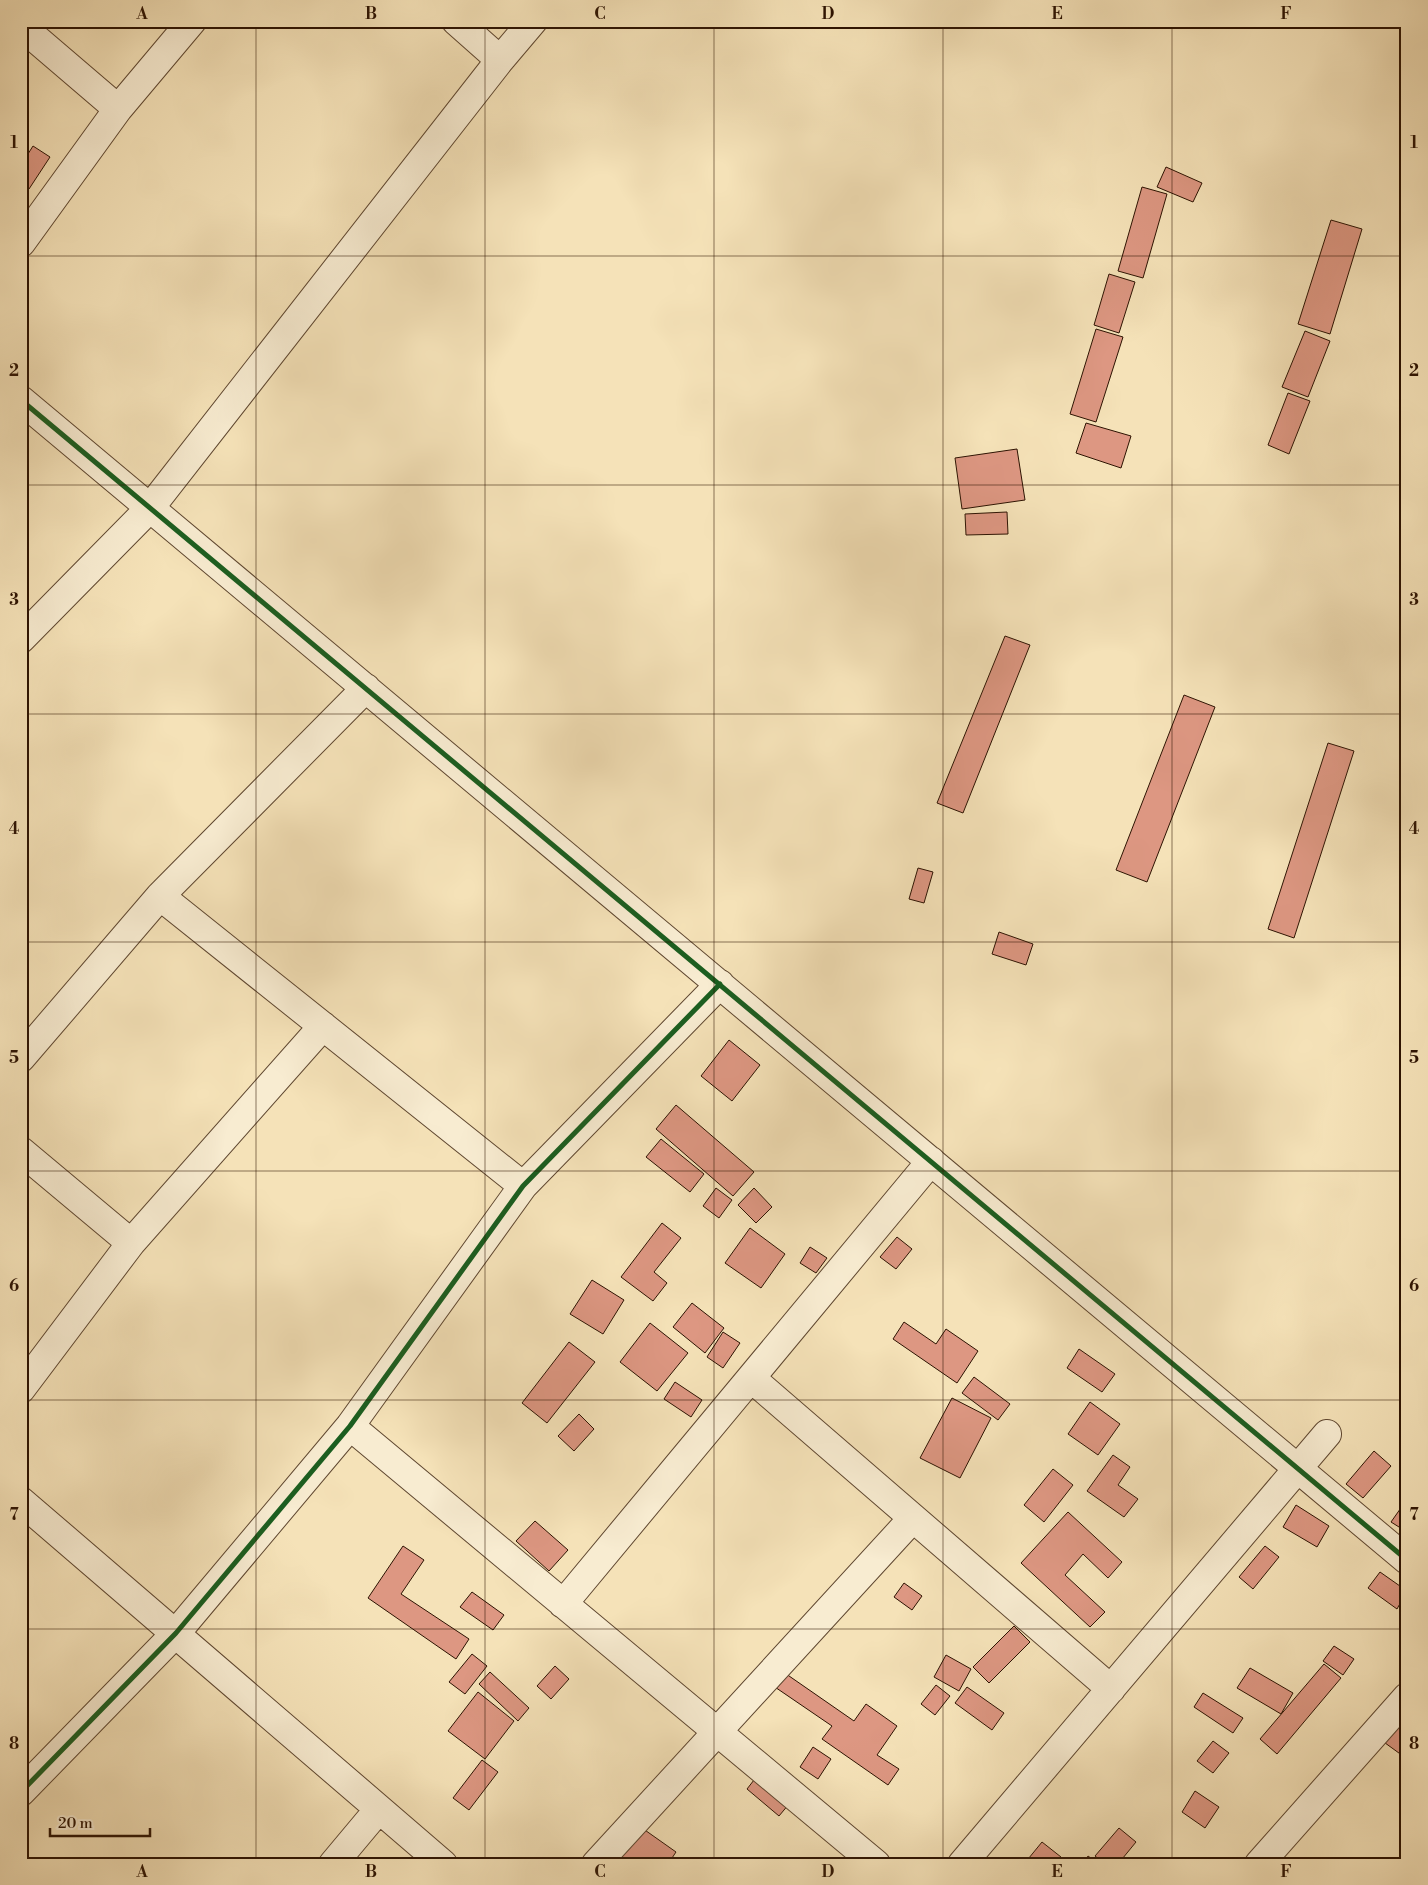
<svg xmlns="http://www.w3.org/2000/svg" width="1428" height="1885" viewBox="0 0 1428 1885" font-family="'Libre Bodoni',serif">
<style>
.building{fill:#dd9782;stroke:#2d1302}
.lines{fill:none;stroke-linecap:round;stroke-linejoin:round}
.minor-casing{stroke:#5f4730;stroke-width:30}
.minor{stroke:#f8ecd1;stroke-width:28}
.cycleway-casing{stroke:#f8ecd1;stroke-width:8}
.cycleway{stroke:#1b5e20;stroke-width:5}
.grid{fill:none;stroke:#2d1302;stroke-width:1;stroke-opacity:0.55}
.neatline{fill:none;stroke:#2d1302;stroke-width:2}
.grid-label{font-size:16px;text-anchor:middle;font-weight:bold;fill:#2d1302}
</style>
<rect width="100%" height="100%" fill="#f5e2b8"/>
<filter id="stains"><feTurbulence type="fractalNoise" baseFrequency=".004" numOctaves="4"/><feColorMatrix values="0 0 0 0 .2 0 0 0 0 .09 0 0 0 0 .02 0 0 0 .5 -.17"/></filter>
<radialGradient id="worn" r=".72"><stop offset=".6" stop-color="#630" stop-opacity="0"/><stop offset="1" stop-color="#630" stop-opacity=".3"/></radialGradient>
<path class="building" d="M33,146L50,157L29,189L21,184V165Z
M1166,167L1202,183L1193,202L1157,187Z
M1142,187L1167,194L1143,278L1118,271Z
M1331,220L1362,229L1330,334L1298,324Z
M1109,274L1135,282L1119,333L1094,325Z
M1096,329L1123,337L1096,422L1070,414Z
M1305,331L1330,341L1308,397L1282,387Z
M1288,393L1310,401L1289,454L1268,445Z
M1086,423L1131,436L1121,468L1076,453Z
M1017,449L1025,500L962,509L955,458Z
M1007,512L1008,534L966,535L965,514Z
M1005,636L1030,645L963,813L937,803Z
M1184,695L1215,707L1147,882L1116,870Z
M1328,743L1354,751L1294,938L1268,929Z
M918,868L933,872L924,903L909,899Z
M999,932L1033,944L1026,965L992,954Z
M729,1040L760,1065L732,1101L701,1076Z
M676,1105L754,1172L733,1196L656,1129Z
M661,1139L704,1174L690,1192L646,1157Z
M716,1188L732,1200L719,1218L703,1206Z
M754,1188L772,1207L756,1223L738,1205Z
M662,1223L681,1238L654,1272L667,1283L653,1301L621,1277Z
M750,1228L785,1254L761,1288L725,1263Z
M897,1237L912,1249L896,1269L880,1257Z
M810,1247L827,1258L816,1273L800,1263Z
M592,1280L624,1300L603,1334L570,1314Z
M692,1303L724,1328L705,1353L673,1327Z
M904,1322L936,1344L946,1329L978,1351L957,1383L893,1339Z
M650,1323L688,1353L657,1391L620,1362Z
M723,1332L740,1343L723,1368L707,1357Z
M569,1342L595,1362L547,1423L522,1403Z
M1079,1349L1115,1374L1102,1392L1067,1368Z
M974,1377L1010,1404L998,1420L962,1393Z
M675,1382L702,1400L691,1417L664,1399Z
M952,1398L991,1418L960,1478L920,1458Z
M1090,1402L1120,1424L1098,1455L1068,1434Z
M579,1414L594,1429L574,1451L558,1436Z
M1374,1451L1391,1466L1363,1498L1346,1484Z
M1113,1455L1130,1467L1118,1485L1138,1499L1124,1517L1087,1491Z
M1053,1469L1073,1485L1044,1522L1024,1505Z
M1296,1505L1329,1526L1317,1547L1283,1527Z
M1403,1505L1407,1508V1532L1391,1522Z
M1068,1512L1122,1562L1108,1578L1083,1554L1065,1575L1105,1612L1090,1627L1021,1563Z
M535,1521L568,1550L549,1571L516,1541Z
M403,1546L424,1560L401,1594L469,1639L456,1659L368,1598Z
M1265,1546L1279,1557L1253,1589L1239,1577Z
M1380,1572L1407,1591L1397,1609L1368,1588Z
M904,1583L922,1596L912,1610L894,1597Z
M472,1592L504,1615L493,1630L460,1607Z
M1014,1626L1030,1642L989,1683L973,1667Z
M1334,1646L1354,1659L1343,1675L1323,1661Z
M472,1654L487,1666L465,1694L449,1682Z
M946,1655L971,1669L959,1691L934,1677Z
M1324,1664L1341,1678L1277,1754L1260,1739Z
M555,1666L569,1679L551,1699L537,1686Z
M1250,1668L1293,1693L1281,1714L1237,1688Z
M779,1669L854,1721L866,1704L897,1726L877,1755L899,1769L888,1785L822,1739L832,1726L769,1683Z
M490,1672L529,1708L518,1721L479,1684Z
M936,1685L950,1696L935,1715L921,1704Z
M967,1687L1004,1713L992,1730L955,1703Z
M478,1692L514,1721L485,1759L448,1731Z
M1203,1693L1243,1718L1233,1733L1194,1707Z
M1395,1720L1407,1728V1750L1403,1756L1381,1740Z
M1213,1741L1229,1753L1213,1773L1197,1761Z
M813,1747L831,1759L818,1779L800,1767Z
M482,1760L498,1772L469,1810L453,1798Z
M761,1771L794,1798L779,1816L747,1789Z
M1195,1791L1219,1807L1205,1828L1182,1812Z
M642,1828L676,1852L668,1864L617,1863Z
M1119,1828L1136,1842L1118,1864H1105L1095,1856Z
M1042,1842L1061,1857L1055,1864H1024Z
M1088,1856L1099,1864H1083Z"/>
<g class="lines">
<g class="minor-casing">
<path id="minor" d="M456,21L500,60
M21,26L118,109
M21,243L118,109L192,21
M21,400L1407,1560
M21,639L150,508L500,60L533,21
M160,896L523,1186
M21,1058L160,896L366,688
M21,1151L131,1243
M751,1378L1111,1689
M21,1389L131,1243L323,1026
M350,1426L876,1864
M21,1501L443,1864
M563,1604L931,1161
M21,1792L176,1633L350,1426L523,1186L720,984
M333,1864L379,1809
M596,1864L913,1518
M962,1864L1327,1434
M1259,1864L1407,1697"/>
</g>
<use href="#minor" class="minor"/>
<g class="cycleway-casing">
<path id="cycleway" d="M21,400L1407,1560
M21,1792L176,1633L350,1426L523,1186L720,984"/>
</g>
<use href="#cycleway" class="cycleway"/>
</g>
<path class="grid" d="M256,21V1864M485,21V1864M714,21V1864M943,21V1864M1172,21V1864M21,256H1407M21,485H1407M21,714H1407M21,942H1407M21,1171H1407M21,1400H1407M21,1629H1407"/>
<rect width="1428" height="1885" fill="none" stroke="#f5e2b8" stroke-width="55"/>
<path d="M50 1828v8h100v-8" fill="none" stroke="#2d1302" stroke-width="2.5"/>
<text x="58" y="1828" font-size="15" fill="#2d1302" stroke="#f8ecd1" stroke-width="4" paint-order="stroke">20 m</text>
<rect x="28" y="28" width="1372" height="1830" class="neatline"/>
<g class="grid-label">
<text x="142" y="19">A</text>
<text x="371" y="19">B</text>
<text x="600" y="19">C</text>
<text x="828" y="19">D</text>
<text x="1057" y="19">E</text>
<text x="1286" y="19">F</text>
<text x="14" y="148">1</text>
<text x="1414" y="148">1</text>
<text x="14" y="376">2</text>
<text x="1414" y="376">2</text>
<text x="14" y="605">3</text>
<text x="1414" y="605">3</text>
<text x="14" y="834">4</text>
<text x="1414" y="834">4</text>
<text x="14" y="1063">5</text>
<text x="1414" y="1063">5</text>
<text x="14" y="1291">6</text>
<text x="1414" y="1291">6</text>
<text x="14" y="1520">7</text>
<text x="1414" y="1520">7</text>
<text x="14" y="1749">8</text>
<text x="1414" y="1749">8</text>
<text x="142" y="1877">A</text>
<text x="371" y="1877">B</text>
<text x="600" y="1877">C</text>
<text x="828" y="1877">D</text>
<text x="1057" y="1877">E</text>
<text x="1286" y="1877">F</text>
</g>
<rect width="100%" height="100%" filter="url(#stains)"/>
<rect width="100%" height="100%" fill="url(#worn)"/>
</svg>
